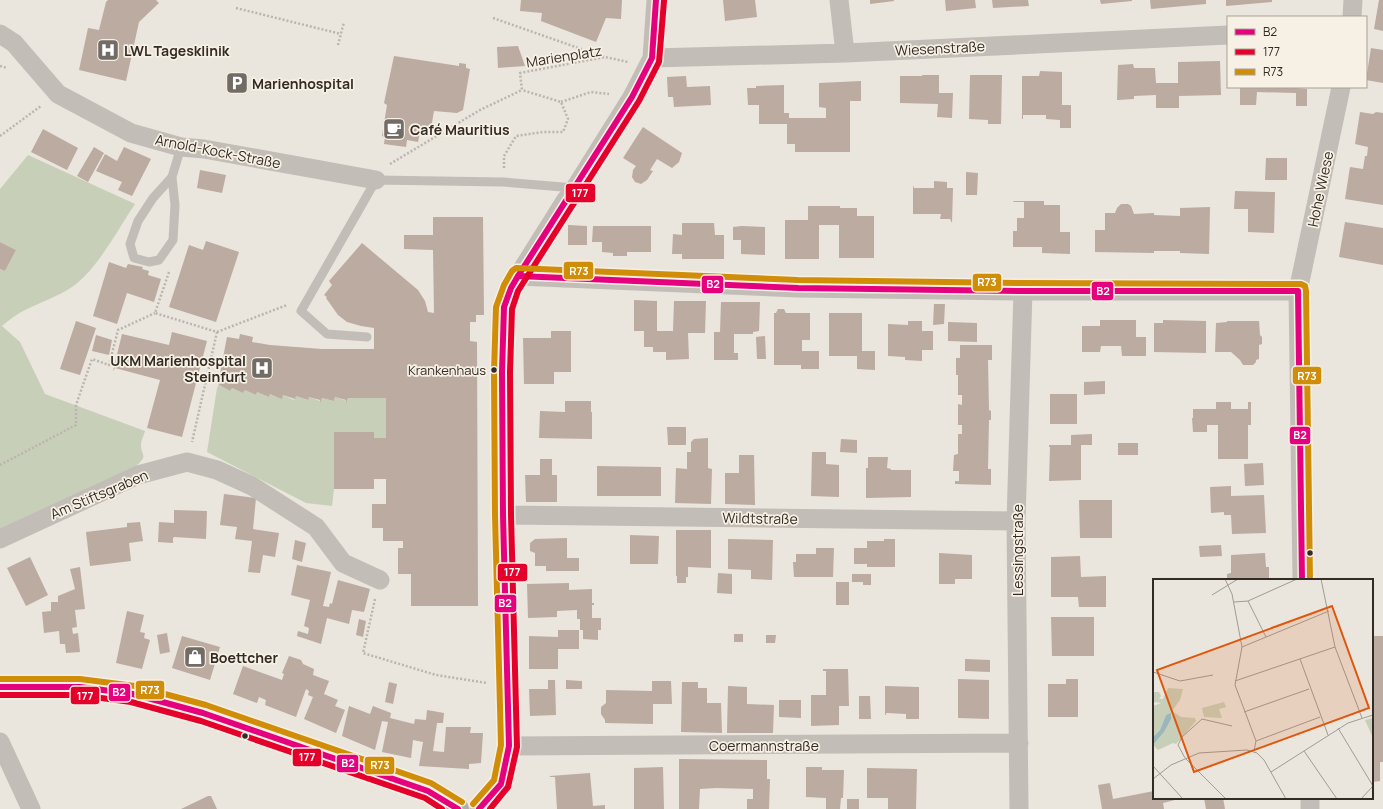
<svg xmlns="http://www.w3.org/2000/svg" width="1383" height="809" viewBox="0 0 1383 809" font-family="Manrope,sans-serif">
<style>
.green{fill:#c8cfb8}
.building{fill:#bcaba0}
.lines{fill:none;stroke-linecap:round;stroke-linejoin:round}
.path{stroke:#bbb5af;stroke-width:2.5;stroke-dasharray:2 2;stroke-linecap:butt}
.lane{stroke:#c2bdb7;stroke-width:9}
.street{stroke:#c2bdb7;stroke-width:19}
.secondary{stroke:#b3aea7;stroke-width:22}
.bus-1-casing{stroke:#f7f0e4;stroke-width:9}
.bus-2-casing{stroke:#f7f0e4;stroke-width:9}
.bus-3-casing{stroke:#f7f0e4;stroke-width:9}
.bus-1{stroke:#e5007d;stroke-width:6}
.bus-2{stroke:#e4002b;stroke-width:6}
.bus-3{stroke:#d08d08;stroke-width:6}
.bus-dot{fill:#322b26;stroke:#f7f0e4;stroke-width:1.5}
.labels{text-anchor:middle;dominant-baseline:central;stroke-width:3.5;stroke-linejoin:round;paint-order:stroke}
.bus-label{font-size:13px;fill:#322b26;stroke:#f7f0e4;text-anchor:end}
.street-label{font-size:14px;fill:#322b26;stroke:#f7f0e4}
.poi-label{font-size:14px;font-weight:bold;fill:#322b26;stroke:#f7f0e4;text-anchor:start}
.inset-road{fill:none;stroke:#a09b94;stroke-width:1}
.view{fill:#df570d;fill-opacity:0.15;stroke:#df570d;stroke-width:2}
.inset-edge{fill:none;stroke:#322b26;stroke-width:2}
.line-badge{stroke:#f7f0e4;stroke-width:1.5}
.badge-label{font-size:11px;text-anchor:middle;font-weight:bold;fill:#fff}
</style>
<rect width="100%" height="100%" fill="#eae5dd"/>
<path class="green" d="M28,155L135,204C118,229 97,270 72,287C57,297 41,302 25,310C17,314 9,320 2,326L20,342L45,394L145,431C144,435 141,441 141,445C141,456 149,455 136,466L0,529V269L5,271L16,250L0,242V189Z
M219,384L230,391L232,388L243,393L245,390L256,395L257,392L269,397L270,394L282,398L283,395L294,400L296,396L307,400L309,397L320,401L322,398L334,401L335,397L347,401L348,398H386V438H374V432L334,489L332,506L306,503L207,452L217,388Z"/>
<path class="building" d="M108,0H156L159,3L139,22L126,81L79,70L88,28L99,30L106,2Z
M521,0H622L621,19L606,18L596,42L541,21L542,13L520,11Z
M723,0H755L757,17L725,21Z
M870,0H894V1L870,4Z
M945,0H975L976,8L946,11Z
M992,0H1028L1029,6L993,8Z
M1100,0H1132V1L1101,4Z
M1150,0H1206V4L1151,9Z
M1226,0H1272V2L1226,6Z
M1379,0H1383V31L1374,29Z
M518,46L525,66L498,68L497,47Z
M1371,48L1383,50V83L1366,80Z
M394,56L459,66V63L466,64V68L470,69L463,110L457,113L434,111L430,134L420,132L418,142L407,140L406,147L384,144L385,137L382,136L387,105L384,103Z
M1220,61L1221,95L1179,96V108H1156V95L1134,96V99L1117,100L1118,65L1133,64L1134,68H1155L1156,83H1178V62Z
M1040,71L1062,72V105H1071V128H1060V120L1046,119V115H1023V119H1022V76H1039Z
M922,75H939V93H953L952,118L937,117L938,104L900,103V76H922Z
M970,75H1002L1001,124H988V120L969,119Z
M686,76L687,87L710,86L711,105L674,107L673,97H668L667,77Z
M861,81V101H850V152H795V144H787V124H759V105H748L747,88H756V86L784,85V113H789V118H826V108L819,107V83Z
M1240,87H1297V88L1307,89V106H1296V93L1257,92L1256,105H1240Z
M1360,112L1373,114L1376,112L1383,113V205L1345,199L1350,167L1363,169L1365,156H1367L1368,147L1355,144Z
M643,127L682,153L679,162L672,168L657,159L650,170L653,171L647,180L641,184L635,182L632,177L633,170L636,166L623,158Z
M43,129L78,148L67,170L31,152Z
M94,147L104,153L88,182L77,176Z
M124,147L151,159L132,196L118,190L122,182L96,171L105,154L117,161Z
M1266,158H1287V180H1265Z
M200,170L226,175L222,193L197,188Z
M966,172L978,173L977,195H966Z
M934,181L947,182V188H953L952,223L950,219H940L941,214H913V185L914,188H934Z
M1235,191L1275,192L1274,233L1248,232V209H1234Z
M1014,201H1044V205H1060V232H1070V254L1042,253V247H1013V231H1017V218H1024V202H1013Z
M1121,204H1128L1131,206L1134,214L1154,213V215L1180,216V208L1210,207L1209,254L1180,253V251H1154V253L1095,252V230H1105V213H1115L1117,208Z
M808,206H840V208H857V216H874V258H839V225H819V259H785V220H808Z
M433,217H483L484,315H476V322H470V341L477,342L478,606H411V574H398V548H403V541H383V528H372V504H386V479H374V489H334V432H374V438H386V398H348L346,403V400L335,397L334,401L322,398L320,403V400L309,397L308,400L296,396L295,399L283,395L282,399L270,394L269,397L257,392L256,395L245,390L243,393L232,388L230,391L218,384L227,337L239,339L240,334L253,337L252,342L270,345L322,349H374V328L361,326L347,322L338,315L326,298L327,297L324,295L332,285L329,281L362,243L418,290L425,301L428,312L434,313L433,250L404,249V235H433Z
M1345,222L1383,228V265L1339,257Z
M682,223H714L715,235H724V259H682V254H672L673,234L682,235Z
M568,225L587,226V245H568Z
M593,226H651V252H627V256H613V253L602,252V242H592Z
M742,226L765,227V255L741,254V240H733V227Z
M206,241L239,252L216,322L169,307L189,245L203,250Z
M0,242L16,250L5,271L0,269Z
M109,262L126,268L128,264L143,267L142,269L149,271L148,275L161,279L154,302L127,293L117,324L93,316Z
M634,300L657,301V331H673L674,301H706L705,333H688L689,359L666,360V352H653V347H644V331H634Z
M721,302H760L759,331L753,332V334H734V353H738V360H714V332H720Z
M934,304H945L944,324L933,325Z
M778,309H784L786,313H810V340H802V351H819V369H801V365H774V313H776Z
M829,313H862V351H875V370L857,369V356H829Z
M1100,320H1136V337H1146V356H1122L1121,346H1101L1100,352H1082V326H1100Z
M1163,320L1206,321V353L1154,352V323H1163Z
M76,321L96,328L80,375L60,369Z
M908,321H922V331H933V350H922V361L905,360V357L888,356V324L908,325Z
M1227,321H1259L1260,335L1262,337V344L1259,345V359L1256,360V362L1253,365H1243L1240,360L1231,352H1215L1216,323L1227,322Z
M948,322L977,323V342L948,341Z
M551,331H571V372H554V384H524L523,338H551Z
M172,332L207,341L182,437L147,428L160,380L115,368L113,371L122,334L169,345Z
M96,335L112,340L109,355L92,351Z
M765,336L766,359H757L756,337Z
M960,345H992V360H988L989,410L991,411V420H989L988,469H991V485L955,484V481H959V471H953L954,455L958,454V434H962V425H958V404L962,405V395H958V375H956V358H960Z
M1105,381V394L1084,395V382Z
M1050,394H1077V424H1050Z
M565,401H591V412H592V439L539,438L540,411L565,412Z
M1216,402H1231V409H1248V402H1251V425H1248V459H1218V425H1207V432H1193L1192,418H1193V409H1216Z
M667,427H686V445H668Z
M1092,434V445H1081V480L1049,481L1050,447H1049V445H1071V435Z
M708,438V468L712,469L711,504L675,503L676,468L687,469V452H691V442L694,439Z
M841,439L857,440V453L840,452Z
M1118,443H1138V455H1118Z
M812,452H826V464L839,465V497L811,496Z
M739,455H754L755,505L725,504V473H739Z
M868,457H888L887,468L891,469V470H911V497L866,498V468H868Z
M540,459H552V475H557V502H526L525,475H540Z
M1263,463L1264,485L1245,486L1244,464Z
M597,466L661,467V496H597Z
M1231,486V496L1264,495L1266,533L1232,534L1231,515H1224V512L1211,513L1210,487Z
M224,494L256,498L253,529L279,533L275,557L263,555L260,573L248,572L252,541L235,539L237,527L220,525Z
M1079,500H1112V538H1080Z
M174,510L207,511L206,539L174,537L173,538V543L158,542L159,522L174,523Z
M140,522L143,541L129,543L131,561L90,566L86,532L127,527V523Z
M676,530H711V568L688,567V577H686V583H677V576H676Z
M630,535L659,536L658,564H630Z
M567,538V558H579V571H546V566H535V553L530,551V543L535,539Z
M728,539L773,540L772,580L751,579V570L728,569Z
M884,539H895V567H867V564H854V548H867V541H884Z
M295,540L306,543L302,562L292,559Z
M1221,545L1222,556L1200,557L1199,546Z
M816,548H834L833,577H794L793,562H796V554H816Z
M939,553L972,555V579H955V584H939Z
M1265,553L1266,567H1269V580H1227V574L1231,573V555Z
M1080,556L1081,577L1106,576V607H1079L1078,597H1051V557Z
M30,557L48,595L26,606L7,568Z
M297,565L331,572L323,606L329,607L330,603L332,604L338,580L370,589L364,612L352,610L349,624L327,618L321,644L297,636L298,631L308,634L309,628L304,626L310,600L291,595Z
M80,567L85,609L75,610L77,627L72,628L73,634L78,633L80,652L66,653L65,644H60L59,631L44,633L42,612L51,611V602H58V596L75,589L70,569Z
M718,573L732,574V594L717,593Z
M852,574H871V585H863V582H852Z
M836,582H849V605H836Z
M569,583V590L592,589V603H594V605H592V618H601V630H598V640L583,639V630H580V619H577V610L557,611V617L528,618L527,584Z
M127,611L144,615L140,632L145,633L144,638L150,640L142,669L116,663Z
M1051,617H1094V656H1052Z
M359,619L366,621L363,637L356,635Z
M558,630H579V649H558V669H529V636L558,637Z
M167,633L170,652L160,654L157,635Z
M734,634H743V642H734Z
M766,635H776L775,643H766Z
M182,636L220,647L210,680L172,668Z
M1372,636H1383V762H1380V781L1372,782Z
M289,656L301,660L303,664L314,669L313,675L329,681L324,694L338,700L335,706L345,710L336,733L304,719L313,697L308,695L309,691L306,689L296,717L265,705L266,700L259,697L257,703L233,694L243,666L282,680L284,674L282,673Z
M965,659L990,660V672L965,671Z
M823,669H848L849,706H839V725L811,726V695H826V671H823Z
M958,679L989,680V719L958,718Z
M1066,679H1078V717H1048V684H1066Z
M548,680H555L556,715L530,716L529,689H548Z
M566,680L582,681V689H566Z
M652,681H671L672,704H653V724L605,723V720L601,714V707L606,703V690L652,691Z
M389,682L397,684L393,704L385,702Z
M682,682H698V688H707V703H721L722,733L681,732Z
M728,686L747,687V704L774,705L773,733H727Z
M885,686L919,687V719H906V714L886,713V715H885Z
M859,696H870L871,719H859Z
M779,700H801V718L779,717Z
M349,706L370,714L373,706L391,713L390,718L414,724L415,719L426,720L427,710L444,713L443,723H437L433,751L444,752L446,727H471L470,733H483L481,763L469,764V769L419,766L423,742L413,740L411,758L382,752L388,722L382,721L375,750L342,736Z
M679,759L767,760V779H770L769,809H747V799H753V789L716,788L700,789L699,809H679Z
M663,767L664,809H634V768Z
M806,767H822V770H844L843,798H841L840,809H826V798L806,797Z
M867,768L917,769L916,809H888V798H867Z
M590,773L593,806L605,805V809H557L555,777H550V776Z
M1110,783L1113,799L1154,791V798H1174L1175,800L1163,803L1164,809H1102L1098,785Z
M208,796H211L217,809H181Z
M1204,798H1223L1225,809H1206Z
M847,799H859V809H847Z"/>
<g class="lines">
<path class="path" d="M236,8L341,34
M493,18L604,57
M338,45L344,22
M0,66L7,68
M561,102L591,92L609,94
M0,136L41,106
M390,164L480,110L522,90L520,73L605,57L628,62
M504,168V156L516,136L543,132H563L568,119L561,102L522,90
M169,272L155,313L217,332L192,442
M217,332L287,305
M0,465L76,425V405L92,359L109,365L118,330L155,313
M375,599L363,653L436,675L487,683"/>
<path class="lane" d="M172,177L153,198L138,221L130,244L134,258L149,262L159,260L173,240L175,205L172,177L181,147
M367,337L327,334L301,311L376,180L503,182L575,188"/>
<path class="street" d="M839,0L845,53
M1352,17L1353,0
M0,34L14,43L58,94L131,133L181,147L204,149L376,180
M652,58L845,53L1228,35
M518,276L798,288L1023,291H1298
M503,515L1016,521
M0,539L138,475L187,462L217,470L252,486L316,527L343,563L380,580
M1302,580L1298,291L1341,87
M0,742L31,809
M509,746L1019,743
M1310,798V809
M479,809L501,784L509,746L503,515L502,372L504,307L511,288L518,276L565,201L575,188L632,97L652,58L656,0
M1019,809L1016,521L1023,291"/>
<path class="secondary" d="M0,687H80L133,694L203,713L428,791L458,809"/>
<g class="bus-1-casing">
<path id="bus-1" d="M518,276L798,288L1023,291H1298
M1298,291L1302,580
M0,687H80L133,694L203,713L428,791L458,809
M479,809L501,784L509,746L503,515L502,372L504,307L511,288L518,276L632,97L652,58L656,0"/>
</g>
<g class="bus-2-casing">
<path id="bus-2" d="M0,695H79L131,702L201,721L425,798L442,809
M490,809L508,787L517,747L511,515L510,372L512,309L518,291L525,280L639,101L659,62L664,1"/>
</g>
<g class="bus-3-casing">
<path id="bus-3" d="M0,679H80L135,686L206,705L431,783L462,802
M473,804L494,780L501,745L495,515L494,372L496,307L504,285L512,271L516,268L798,280L1023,283L1301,284L1305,286L1306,291L1310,580"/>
</g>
<use href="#bus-1" class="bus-1"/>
<use href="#bus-2" class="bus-2"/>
<use href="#bus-3" class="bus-3"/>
</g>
<defs>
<g id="hospital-square" transform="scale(1.15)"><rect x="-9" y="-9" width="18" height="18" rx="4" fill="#726c66" stroke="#f7f0e4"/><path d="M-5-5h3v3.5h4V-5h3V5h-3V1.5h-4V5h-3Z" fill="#fff"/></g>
<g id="parking-square" transform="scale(1.15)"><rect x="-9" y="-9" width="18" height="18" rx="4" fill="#726c66" stroke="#f7f0e4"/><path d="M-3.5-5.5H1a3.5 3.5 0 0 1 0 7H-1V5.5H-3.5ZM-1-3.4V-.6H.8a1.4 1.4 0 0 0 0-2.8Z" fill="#fff"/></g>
<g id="cafe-square" transform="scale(1.15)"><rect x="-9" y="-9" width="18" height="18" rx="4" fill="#726c66" stroke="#f7f0e4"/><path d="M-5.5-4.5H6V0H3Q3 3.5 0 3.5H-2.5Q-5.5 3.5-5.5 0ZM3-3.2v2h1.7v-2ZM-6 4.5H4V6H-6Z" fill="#fff"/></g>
<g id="shop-square" transform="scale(1.15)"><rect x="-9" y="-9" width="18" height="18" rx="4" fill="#726c66" stroke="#f7f0e4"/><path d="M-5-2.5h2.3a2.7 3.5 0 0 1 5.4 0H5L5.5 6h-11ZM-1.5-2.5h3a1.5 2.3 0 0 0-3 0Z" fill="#fff"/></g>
</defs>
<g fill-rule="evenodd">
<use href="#hospital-square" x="108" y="50"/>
<use href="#parking-square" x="237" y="83"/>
<use href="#cafe-square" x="394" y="129"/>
<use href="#hospital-square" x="262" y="368"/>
<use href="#shop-square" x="195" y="657"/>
</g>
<g class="bus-dot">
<circle cx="494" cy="370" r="3.5"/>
<circle cx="1310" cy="553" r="3.5"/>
<circle cx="245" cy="736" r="3.5"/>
</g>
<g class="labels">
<g class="bus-label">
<text x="486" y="370">Krankenhaus</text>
</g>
<g class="street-label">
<text transform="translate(940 48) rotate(-3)">Wiesenstraße</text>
<text transform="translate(564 56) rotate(-9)">Marienplatz</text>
<text transform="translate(218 151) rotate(11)">Arnold-Kock-Straße</text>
<text transform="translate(1320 189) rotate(-78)">Hohe Wiese</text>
<text transform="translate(99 494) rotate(-23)">Am Stiftsgraben</text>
<text transform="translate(760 518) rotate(1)">Wildtstraße</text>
<text transform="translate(1017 550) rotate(-90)">Lessingstraße</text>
<text x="764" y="745">Coermannstraße</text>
</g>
<g class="poi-label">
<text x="124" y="50">LWL Tagesklinik</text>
<text x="252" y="83">Marienhospital</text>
<text x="410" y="129">Café Mauritius</text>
<text x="246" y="360" text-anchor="end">UKM Marienhospital<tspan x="246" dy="16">Steinfurt</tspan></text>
<text x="210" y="657">Boettcher</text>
</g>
</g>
<g transform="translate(1153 579)">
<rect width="220" height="220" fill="#eae5dd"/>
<path d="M15,109L30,110L27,121L19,132L28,138L42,139L43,142L23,165L20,164L5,171L0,166L11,153L19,135L13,136L7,151L0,158V127L8,124L1,123L0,115L1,113H6L8,117L6,120H10ZM71,123L73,128L66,130L69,139L51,138L49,129ZM220,139V159L212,141Z" fill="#c8cfb8"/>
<path d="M18,134V140L11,153L0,166V158L7,151L13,136Z" fill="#9bb7b9"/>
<path class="inset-road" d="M72,0L79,15L89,68L82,106L103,162L101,172M168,0L182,68L209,139M59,16L85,0M95,22L113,58M81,23L95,22L144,0M89,68L176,32M147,80L175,156M0,93L27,102L60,96M82,102L182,68M91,133L156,110M185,149L220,207M103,162L167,138M151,172L184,220M0,187L30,220M118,193L195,144L220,136M0,200L18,186L46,174L94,171L104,174L111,181L133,220M73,220L32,179L25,166L29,158L49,140L79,147M208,220L220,207"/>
<path class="view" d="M179,27L216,129L41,193L4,91Z"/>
<rect width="220" height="220" class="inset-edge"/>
</g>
<g class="line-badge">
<rect x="565" y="183" width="31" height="20" rx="4" fill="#e4002b"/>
<rect x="563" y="261" width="31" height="19" rx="4" fill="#d08d08"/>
<rect x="972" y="273" width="30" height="19" rx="4" fill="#d08d08"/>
<rect x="701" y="275" width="23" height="19" rx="4" fill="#e5007d"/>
<rect x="1091" y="281" width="23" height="20" rx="4" fill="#e5007d"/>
<rect x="1292" y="366" width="30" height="19" rx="4" fill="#d08d08"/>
<rect x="1289" y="426" width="22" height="19" rx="4" fill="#e5007d"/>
<rect x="497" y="563" width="31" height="19" rx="4" fill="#e4002b"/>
<rect x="494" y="594" width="23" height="19" rx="4" fill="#e5007d"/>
<rect x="135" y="680" width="30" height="20" rx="4" fill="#d08d08"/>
<rect x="108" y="683" width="23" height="19" rx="4" fill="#e5007d"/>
<rect x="70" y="686" width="30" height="19" rx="4" fill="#e4002b"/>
<rect x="292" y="748" width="30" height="19" rx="4" fill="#e4002b"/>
<rect x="336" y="754" width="23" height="19" rx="4" fill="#e5007d"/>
<rect x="364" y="756" width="31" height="19" rx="4" fill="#d08d08"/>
</g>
<g class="badge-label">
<text x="580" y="197">177</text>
<text x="579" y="275">R73</text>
<text x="987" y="286">R73</text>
<text x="713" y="288">B2</text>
<text x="1103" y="295">B2</text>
<text x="1307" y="380">R73</text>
<text x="1300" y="439">B2</text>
<text x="512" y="576">177</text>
<text x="505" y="607">B2</text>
<text x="150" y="694">R73</text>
<text x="119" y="696">B2</text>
<text x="85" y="700">177</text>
<text x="307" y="761">177</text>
<text x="348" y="767">B2</text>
<text x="380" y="769">R73</text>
</g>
<rect x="1227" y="16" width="140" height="72" fill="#f7f0e4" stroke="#a8a198"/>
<rect x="1235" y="29" width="20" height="6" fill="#e5007d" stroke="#a8a198"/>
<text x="1263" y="36" font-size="12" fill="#322b26">B2</text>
<rect x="1235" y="49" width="20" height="6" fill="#e4002b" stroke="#a8a198"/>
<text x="1263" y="56" font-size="12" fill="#322b26">177</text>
<rect x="1235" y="69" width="20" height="6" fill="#d08d08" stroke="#a8a198"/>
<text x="1263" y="76" font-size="12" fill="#322b26">R73</text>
</svg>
